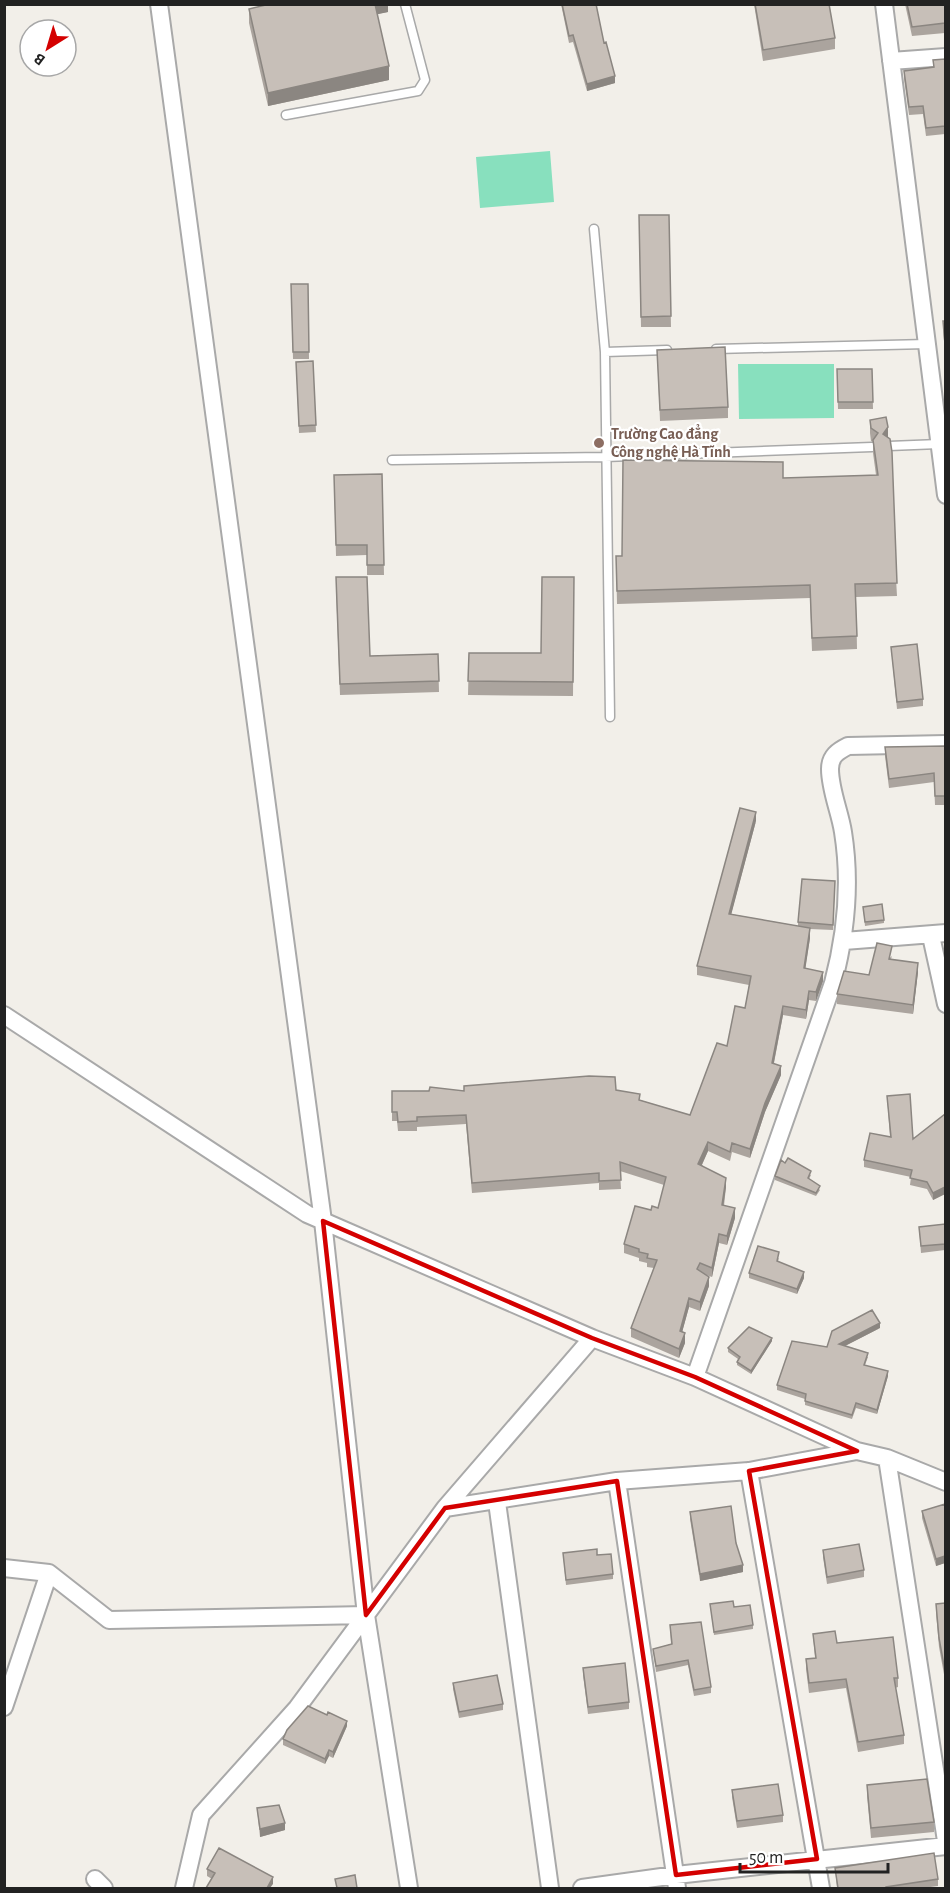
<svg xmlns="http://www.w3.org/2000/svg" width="950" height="1893" viewBox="0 0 950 1893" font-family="'Alegreya Sans',sans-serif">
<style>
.pitch{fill:#88e0be}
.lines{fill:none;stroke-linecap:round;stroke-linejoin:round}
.lane-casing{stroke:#a9a9a9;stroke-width:11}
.street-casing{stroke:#a9a9a9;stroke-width:20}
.lane{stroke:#fff;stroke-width:8}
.street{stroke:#fff;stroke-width:16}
.wall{fill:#aba49e}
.shaded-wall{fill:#8b8681}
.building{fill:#c7bfb8;stroke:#8b8681;stroke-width:1.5}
.marked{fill:none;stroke:#d40000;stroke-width:4.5;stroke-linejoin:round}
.education-dot{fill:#8d6e63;stroke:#fff;stroke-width:2}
.labels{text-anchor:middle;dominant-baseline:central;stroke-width:4.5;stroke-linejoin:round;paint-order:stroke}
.education-label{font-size:16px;font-weight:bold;fill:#785e54;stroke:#fff;text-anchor:start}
</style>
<rect width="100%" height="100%" fill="#f2efe9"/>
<path class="pitch" d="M550,151L554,202L480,208L476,157Z
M738,364H834V418L739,419Z"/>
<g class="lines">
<g class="lane-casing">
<path id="lane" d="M286,115L418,91L425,80L405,4
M594,229L605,352L610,717
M716,349L927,344
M605,352L667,350
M889,446L939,444
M392,460L605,457L872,447"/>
</g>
<g class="street-casing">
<path id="street" d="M159,4L323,1221L366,1615L409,1888
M884,4L946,495
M891,61L946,57
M931,936L946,1004
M844,941L946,933
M4,1015L307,1214L592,1338
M695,1377L833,983C846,934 851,882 843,832C840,812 830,790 830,769C830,756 838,751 848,746L946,744
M887,1458L946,1841
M749,1471L821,1888
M617,1481L677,1888
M497,1502L550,1888
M445,1508L617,1481L749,1471L857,1451
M4,1568L49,1573L109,1620L366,1615
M4,1707L49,1573
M95,1879L104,1888
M184,1888L201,1815L297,1708L445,1508L592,1338L695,1377L857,1451L887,1458L946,1482
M582,1888L676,1875L946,1846"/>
</g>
<use href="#lane" class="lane"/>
<use href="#street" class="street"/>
</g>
<path class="wall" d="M388,4V12L377,14L389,80L268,106L249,23V9Z
M561,4H596L604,43L615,83L587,91L573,42L569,43Z
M754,4H829L835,38V49L763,61Z
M905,4H945V33L912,36Z
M945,59V134L926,136L923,114L909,115L904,79V71L933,67V60Z
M639,215H669L671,327H641Z
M291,284H308L309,359H293Z
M943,321H945V352L943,329Z
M657,350L728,407V418L660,421Z
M313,361L316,432L299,433L296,362Z
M837,369H872L873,409H838Z
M870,420L888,438L897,596L856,597L857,649L812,651L810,598L617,604L616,556H622L783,478L876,475L873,453V442L871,441L870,433Z
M382,474L384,575H367V555L336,556L334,475Z
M574,577L573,696L468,695L469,653H541Z
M336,588L370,656L438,654L439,692L340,695Z
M891,647L923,699V706L897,709Z
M945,746V805H935L934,782L889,788L885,756V747Z
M756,821L731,914L798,926V922L835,881L833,930L810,929V938L805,969L823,981L816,1001L809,1000L806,1019L783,1015L774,1063L781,1075L765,1112L750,1158L732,1152L730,1161L708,1151L702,1165L726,1187L724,1206L735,1218L727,1245L719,1243L712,1277L706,1275L709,1286L700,1311L689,1307L682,1332L685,1343L679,1358L631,1337V1328L654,1268L647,1267V1263L639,1261V1258L624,1253V1244L651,1210L658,1208L664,1185L620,1171L621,1189L599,1190V1183L472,1193L466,1124L417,1127V1131H398L397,1121H392V1091L616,1090L640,1100L690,1115L727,1046L745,1008L749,985L697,975V966Z
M863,907L884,920V923L865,926Z
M892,956L891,959L918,972L913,1014L837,1004V994L869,975Z
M887,1096L913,1139L945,1114V1195V1194L933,1200L927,1189L910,1185L911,1177L864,1167V1160L890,1137Z
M785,1163L811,1175L809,1179L820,1190L816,1196L775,1180V1176Z
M945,1224V1250L921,1253L919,1227Z
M779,1258L778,1261L804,1278L797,1294L749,1278V1273Z
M880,1328L845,1346L868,1357L865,1365L888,1376L877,1414L856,1408L852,1419L805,1405V1399L777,1390V1385L827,1347Z
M772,1341L751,1374L737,1365V1362L738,1359L728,1352V1348Z
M945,1504V1563L936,1566L922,1518V1511Z
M690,1512L736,1543L743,1572L700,1581L690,1519Z
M823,1550L864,1570V1577L827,1584L823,1557Z
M563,1553L597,1555L613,1574V1579L566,1585Z
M945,1603V1680L939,1647L936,1613V1604Z
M710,1604L753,1625V1629L714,1635Z
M670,1625L711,1687V1693L694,1696L688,1665L656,1672L653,1649L671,1644Z
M813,1634L837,1643L898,1678V1687L895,1688L904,1735V1744L858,1752L846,1688L809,1693L806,1669V1659L815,1658Z
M583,1668L629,1702V1709L588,1714L583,1675Z
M453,1683L503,1704V1710L459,1718L453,1689Z
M347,1726L333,1758L329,1756L325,1764L283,1745V1739Z
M867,1785L934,1822V1832L871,1838L867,1796Z
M732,1790L783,1815V1822L737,1828L732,1797Z
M257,1808L285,1830L260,1837Z
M835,1868L938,1879V1886L923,1888H837Z
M207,1869L273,1884L212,1879L207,1876Z"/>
<path class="shaded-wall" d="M374,4H388V12L374,15Z
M389,66V80L268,106V93Z
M615,76V83L587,91V84Z
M888,427V440L883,434Z
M756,812V821L729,923V914Z
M810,928V938L804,978V968Z
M918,963V972L913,1014V1005Z
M823,972V981L816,1001V992Z
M809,991V1000L806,1019V1010Z
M783,1006V1015L772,1072V1063Z
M781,1066V1075L765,1112L750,1158V1149L765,1103Z
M708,1142V1151L698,1173V1164Z
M726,1178V1187L722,1214V1205Z
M945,1187V1194L933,1200V1193Z
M735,1208V1218L727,1245V1236Z
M719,1234V1243L712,1277V1268Z
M804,1272V1278L797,1294V1289Z
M709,1277V1286L700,1311V1302Z
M689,1298V1307L680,1340V1331Z
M880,1323V1328L839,1349V1344Z
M685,1333V1343L679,1358V1349Z
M772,1338V1341L751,1374V1371Z
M888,1371V1376L877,1414V1410Z
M945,1556V1563L936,1566V1559Z
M743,1565V1572L700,1581V1574Z
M347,1721V1726L333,1758V1752Z
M329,1750V1756L325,1764V1759Z
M285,1823V1830L260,1837V1829Z
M273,1877V1884L270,1888H267Z"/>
<path class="building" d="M270,4H375L389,66L268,93L249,9Z
M562,4H596L604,43L606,42L615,76L587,84L573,35L569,36Z
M755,4H829L835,38L763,50Z
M907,4H945V23L912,27Z
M945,59V126L926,128L923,106L909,107L904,71L934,67L933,60Z
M639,215H669L671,316L641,317Z
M291,284H308L309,352H293Z
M943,321H945V344Z
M725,347L728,407L660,410L657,350Z
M313,361L316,425L299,426L296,362Z
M837,369H872L873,402H838Z
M886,417L888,427L883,434L890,439L892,452L897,583L855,584L857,636L812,638L810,585L617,591L616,556H622L623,460L783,462V478L878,475L873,440L878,433L871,428L870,420Z
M382,474L384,565H367V545H336L334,475Z
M336,577H367L370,656L438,654L439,681L340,684Z
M542,577H574L573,682L468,681L469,653H541Z
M917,644L923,699L897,702L891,647Z
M945,746V796H935L934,773L889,779L885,747Z
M740,808L756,812L729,914L810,928L804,968L823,972L816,992L809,991L806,1010L783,1006L772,1063L781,1066L765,1103L750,1149L732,1143L730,1152L708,1142L698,1164L726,1178L722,1205L735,1208L727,1236L719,1234L712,1268L700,1263L697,1269L709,1277L700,1302L689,1298L680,1331L685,1333L679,1349L631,1328L657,1260L647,1258L648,1254L639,1252V1249L624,1244L635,1206L651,1210L652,1206L658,1208L666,1177L620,1162L621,1180L599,1181V1173L472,1183L466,1115L417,1117V1121L398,1122L397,1112H392V1091H429L430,1087L464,1091V1086L589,1076L615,1077L616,1090L640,1094L639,1100L690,1115L717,1043L727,1046L735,1006L745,1008L751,976L697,966Z
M802,879L835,881L833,925L798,922Z
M882,904L884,920L865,922L863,907Z
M877,943L892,946L889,959L918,963L913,1005L837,994L844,971L869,975Z
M910,1094L913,1139L945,1114V1188V1187L933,1193L927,1182L910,1178L912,1170L864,1160L870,1133L891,1137L887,1096Z
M788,1158L811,1171L808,1178L820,1186L816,1193L775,1176L781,1160L785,1163Z
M945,1224V1244L921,1246L919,1227Z
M758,1246L779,1252L777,1261L804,1272L797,1289L749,1273Z
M872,1310L880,1323L839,1344L868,1353L864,1365L888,1371L877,1410L856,1403L852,1415L805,1401L806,1394L777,1385L792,1341L827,1347L832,1331Z
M749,1327L772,1338L751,1371L737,1362L740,1357L728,1348Z
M945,1504V1556L936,1559L922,1511Z
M731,1506L736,1543L743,1565L700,1574L690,1512Z
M859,1544L864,1570L827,1577L823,1550Z
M597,1549V1555L611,1554L613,1574L566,1580L563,1553Z
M733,1601L734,1607L750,1605L753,1625L714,1632L710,1604Z
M945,1603V1671L939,1638L936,1604Z
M701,1622L711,1687L694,1690L688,1660L656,1666L653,1649L672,1644L670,1625Z
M835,1631L837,1643L893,1637L898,1678H894L904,1735L858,1742L846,1679L809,1683L806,1659L816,1658L813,1634Z
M625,1663L629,1702L588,1707L583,1668Z
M497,1675L503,1704L459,1712L453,1683Z
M308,1706L327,1715L328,1712L347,1721L333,1752L329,1750L325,1759L283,1739L287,1730Z
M927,1779L934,1822L871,1828L867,1785Z
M778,1784L783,1815L737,1821L732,1790Z
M279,1805L285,1823L260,1829L257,1808Z
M219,1848L273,1877L267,1888H206L215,1873L207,1869Z
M934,1853L938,1879L886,1887V1888H838L835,1868Z
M355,1875L357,1888H337L335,1879Z"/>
<path class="marked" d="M323,1221L592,1338L695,1377L857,1451L749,1471L817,1859L676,1875L617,1481L445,1508L366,1615Z"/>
<circle class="education-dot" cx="599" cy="443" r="6"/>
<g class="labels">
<g class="education-label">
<text x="611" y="434">Trường Cao đẳng<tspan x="611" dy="18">Công nghệ Hà Tĩnh</tspan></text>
</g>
</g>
<rect width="950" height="1893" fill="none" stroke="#222222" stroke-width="12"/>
<g transform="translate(48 48) rotate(217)"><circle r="28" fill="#ffffff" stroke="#a7a7a7" stroke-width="1.5"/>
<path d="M0-4.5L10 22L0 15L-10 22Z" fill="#d40000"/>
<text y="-9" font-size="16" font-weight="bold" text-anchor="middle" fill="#222222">B</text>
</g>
<path d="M740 1863v9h148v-9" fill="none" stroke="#222222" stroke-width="3"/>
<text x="749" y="1863" font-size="18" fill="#222222" stroke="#ffffff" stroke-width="4.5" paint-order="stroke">50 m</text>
</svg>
